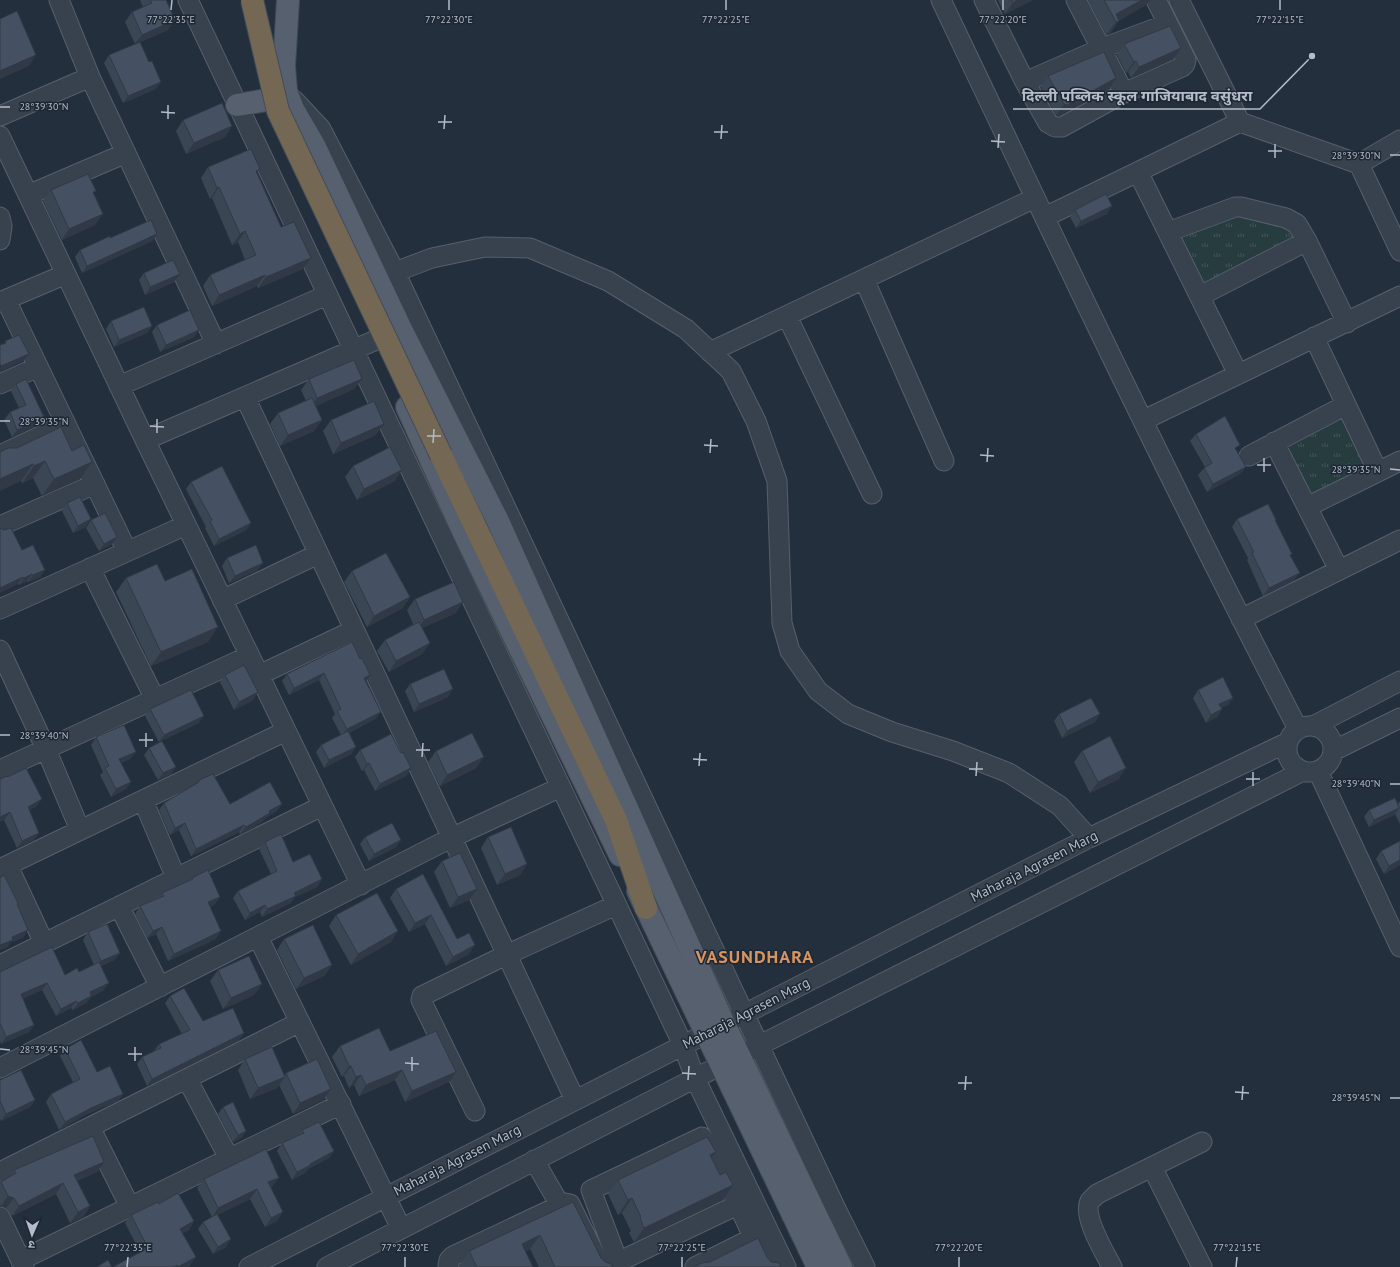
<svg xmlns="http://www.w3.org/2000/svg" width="1400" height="1267" viewBox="0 0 1400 1267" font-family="'PT Sans','Noto Sans Devanagari',sans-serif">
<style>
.park{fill:url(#park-tufts)}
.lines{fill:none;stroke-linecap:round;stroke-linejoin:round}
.minor-casing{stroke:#565f6c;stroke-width:21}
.major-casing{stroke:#414a57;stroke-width:24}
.highway-casing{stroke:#434c59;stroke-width:24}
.minor{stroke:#38414e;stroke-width:19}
.major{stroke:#56606e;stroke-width:22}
.highway{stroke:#746855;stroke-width:22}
.highway-bridge-casing{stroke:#434c59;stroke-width:24;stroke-linecap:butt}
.highway-bridge{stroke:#746855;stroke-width:22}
.wall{fill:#3b4654}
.shaded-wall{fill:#303945}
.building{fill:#455162;stroke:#303945}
.ticks{fill:none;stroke:#b4bcc9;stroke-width:1.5}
.labels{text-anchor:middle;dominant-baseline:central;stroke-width:3;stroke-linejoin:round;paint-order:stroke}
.street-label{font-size:14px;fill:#b4bcc9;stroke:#1d2633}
.district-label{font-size:18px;font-weight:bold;letter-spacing:1px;fill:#d59563;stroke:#1d2633}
.ticks-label{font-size:10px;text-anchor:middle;fill:#b4bcc9;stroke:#1d2633;stroke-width:3;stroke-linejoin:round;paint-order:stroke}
.leader{fill:none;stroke:#b4bcc9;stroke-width:1.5}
.callout-dot{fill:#b4bcc9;stroke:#1d2633;stroke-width:1.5}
.callout-label{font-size:15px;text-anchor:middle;font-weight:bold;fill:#b4bcc9;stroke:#1d2633;stroke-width:3;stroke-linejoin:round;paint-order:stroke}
</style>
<defs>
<pattern id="park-tufts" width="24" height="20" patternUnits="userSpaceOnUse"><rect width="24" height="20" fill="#263c3f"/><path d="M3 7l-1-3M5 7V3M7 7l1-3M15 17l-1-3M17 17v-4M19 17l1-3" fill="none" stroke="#435659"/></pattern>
</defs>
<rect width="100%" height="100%" fill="#242f3e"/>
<path class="park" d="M1236,211L1289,230L1294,241L1204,286L1180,240Z
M1344,417L1369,468L1308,497L1283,447Z"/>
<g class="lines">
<g class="minor-casing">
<path id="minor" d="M59,0L90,77L216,344
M188,0L683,1045L695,1078L786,1267
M941,0C1057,244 1173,489 1298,729
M984,0L1025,82L1048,123L1055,127H1062L1124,93L1182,67L1185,64L1186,60L1156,0
M1076,0L1124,93
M1179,0L1240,122L1359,164L1400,251
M1025,82L1100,49L1167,24
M294,100L321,129L395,272L836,1209L865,1267
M0,116L90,77
M0,136L145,440L361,885
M1359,164L1400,140
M1138,172L1238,374
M28,195L126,153
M0,217L2,226L0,240
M1045,217L1240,122
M1168,232L1235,207H1241L1286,218L1297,224L1307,241L1347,323
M395,272L432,258L485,247L530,248L608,281L686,329L731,371L756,421L777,481L782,623L790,651L818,691L848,714L892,732L953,751L1009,773L1060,806L1089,838
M864,279L944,461
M1200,296L1307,241
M6,300L127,551
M0,302L66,274
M787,316L872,494
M1314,337L1378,472
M710,352L1035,198
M0,384L38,367
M119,386L327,295
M245,397L575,1100
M1144,420L1400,296
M145,440L376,340
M1274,442L1339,570
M0,455L66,424
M1249,456L1346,405
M1307,507L1400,461
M0,526L95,484
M90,568L155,699
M222,600L318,554
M0,609L186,525
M1241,619L1400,540
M0,650L46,749L80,830
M259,675L354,630
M1313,726L1400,681
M1287 749a23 23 0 1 1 46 0a23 23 0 1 1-46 0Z
M1333,751L1400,718
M0,770L249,656
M1318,771L1400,947
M143,800L176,878
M8,866L44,943
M0,869L286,731
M119,906L160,987
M258,937L401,1228
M0,965L322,806
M0,1068L451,838L561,787
M187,1079L229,1158
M475,1111L421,1000L422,996L506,955L616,905
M90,1127L130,1207
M534,1160L560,1205
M1152,1167L1202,1267
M0,1172L300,1022
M0,1217L24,1267
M21,1260L341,1104
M618,1262L750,1199
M249,1267L1089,838L1288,742
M327,1267L760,1045L1303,771
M449,1267L448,1265L449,1260L453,1256L565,1203L570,1204L601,1267
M620,1267L591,1190L702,1137L738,1204L767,1267
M695,1267L765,1232
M1112,1267C1105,1253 1082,1216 1090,1201C1092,1199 1095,1196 1097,1194L1202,1142"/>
</g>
<g class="major-casing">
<path id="major" d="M288,0L284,66L286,91L293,109L314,145L401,329L498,521L724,1024L841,1267
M237,105L267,100
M407,407L463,531L620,855
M638,891L818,1267"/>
</g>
<g class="highway-casing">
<path id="highway" d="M441,455L616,820L646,908"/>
</g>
<use href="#minor" class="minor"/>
<use href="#major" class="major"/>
<use href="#highway" class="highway"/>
<g class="highway-bridge-casing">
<path id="highway-bridge" d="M252,0L278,111L441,455"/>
</g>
<use href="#highway-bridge" class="highway-bridge"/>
</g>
<path class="wall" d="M140,0H166L175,20L168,30L140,42L156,89L123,103L104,63L109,55L135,44L125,22L132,12L143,7Z
M998,0H1033L1005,14Z
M1088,0H1150L1146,5L1119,20L1110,34L1106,35Z
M1124,44L1181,48L1173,59L1131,78L1128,72L1126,73L1117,55Z
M1048,76L1109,89L1059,116L1056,115L1041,87Z
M183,120L232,126L225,137L186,154L176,131Z
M208,167L257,173L281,227L303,269L258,288L257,286L212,306L203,286L210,275L245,260L238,242L232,245L212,198L210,199L201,178Z
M51,190L94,194L95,225L62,240L43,201Z
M1075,210L1107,214L1076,228L1070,217Z
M157,234L152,241L82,273L75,257L80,250L110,238Z
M144,273L180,274L174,282L145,295L139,280Z
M111,321L152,326L147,333L114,347L106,329Z
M157,325L199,330L194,337L160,352L152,332Z
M309,379H362L354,389L316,406L322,420L314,431L280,446L270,424L278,413L306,401L301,390Z
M16,384L44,417L39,424L12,437L4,420L10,412L19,408L11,391Z
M331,420L376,435L333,454L323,431Z
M61,427L80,479L42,496L33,478L22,483L21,481L17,448Z
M1196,434L1236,450L1246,467L1240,474L1207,492L1198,475L1204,468L1205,467L1190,441Z
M353,466L395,481L357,500L345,477Z
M191,482L251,523L246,530L214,546L205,528L206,527L186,489Z
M67,503L86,527L73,533L62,511Z
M1237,519L1276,520L1275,521L1290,556L1294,580L1263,596L1247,560L1248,558L1232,527Z
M91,520L112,544L99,551L86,528Z
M22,550L45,570L40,577L28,582L27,581L19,585L18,584Z
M227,558L258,570L229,583L222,566Z
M352,571L403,608L367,627L344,582Z
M126,578L165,581L208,642L151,666L116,592Z
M415,599L456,613L422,628L430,643L422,654L389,672L377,651L385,640L413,624L407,610Z
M352,642L365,682L381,712L375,719L349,733L356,747L351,754L324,768L316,752L321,745L341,735L332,718L335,714L319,680L289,695L282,681L287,674Z
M225,675L253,700L234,710L220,682Z
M410,684L448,697L414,712L405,691Z
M1198,690L1233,698L1228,705L1221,708L1222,709L1217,717L1206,723L1193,698Z
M150,709L199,723L159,742L145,716Z
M1059,714L1095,722L1062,738L1054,721Z
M96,737L136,752L130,759L121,763L131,782L126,789L111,797L100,775L103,772L91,745Z
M149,748L171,774L158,780L144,755Z
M360,750L401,753L411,768L406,776L375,791L364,770L362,771L355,757Z
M436,751L476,768L440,786L428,762Z
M1082,751L1119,779L1090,793L1074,762Z
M8,777L37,806L29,810L39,833L34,840L17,848L4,820Z
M199,780L230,804L277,811L267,817L264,820L253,828L240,834L239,832L191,856L179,830L170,835L159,810L164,803L197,783Z
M1399,802H1400V824L1395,814L1394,815L1369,827L1364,817L1369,810L1398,804Z
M365,837L401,840L396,847L369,861L360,844Z
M488,837L527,864L520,875L497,885L481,848Z
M265,842L293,862L322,879L317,887L295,897L291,903L262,917L260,912L245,920L233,898L238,891L271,874L259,849Z
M1381,851L1400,865L1384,874L1376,859Z
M442,861L477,889L469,900L450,908L434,872Z
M423,874L457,939L469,954L446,966L425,924L409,932L390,898L396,889Z
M192,878L220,897L215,904L210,907L216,939L168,961L156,934L147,938L135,914L140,906L158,899L162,893L190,881Z
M336,915L391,942L351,965L329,926Z
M88,932L120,953L114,960L101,966L104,990L91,997L86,1003L73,1010L71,1008L56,1016L42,990L22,999L34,1025L29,1032L1,1044L0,1041V972L65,975L79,972L94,965L83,940Z
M284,939L332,965L324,976L296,989L277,950Z
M218,970L262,984L254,995L223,1009L210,981Z
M170,996L203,1021L244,1033L239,1040L147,1086L137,1064L142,1057L154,1051L159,1044L182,1034L165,1003Z
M340,1046L390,1051L456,1072L449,1082L405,1102L395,1080L359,1096L354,1085L349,1088L344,1076L342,1077L332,1057Z
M65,1049L97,1072L123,1094L118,1101L85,1115L59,1130L46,1102L51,1094L73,1082L60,1056Z
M245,1059L284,1076L286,1073L331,1089L323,1100L293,1114L279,1085L277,1088L250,1099L238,1070Z
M0,1080L35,1100L30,1107L1,1121L0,1119Z
M223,1107L246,1131L241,1138L233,1142L218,1114Z
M302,1130L334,1151L329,1158L308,1169L305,1173L292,1180L277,1151L282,1143L299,1135Z
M716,1152L711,1158L720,1175L733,1185L723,1200L634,1242L629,1233L631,1231L622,1213L618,1215L608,1194L618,1180Z
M104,1162L97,1172L77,1181L90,1206L83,1217L70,1223L56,1194L12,1216L6,1208L1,1206L0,1205V1183L1,1182L10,1177L14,1170Z
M204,1179L272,1187L271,1188L277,1221L265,1227L250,1199L217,1215L226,1247L213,1254L198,1229L203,1222L212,1217L197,1188Z
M573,1202L601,1258L605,1262L613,1267H539L530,1249L525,1252L533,1267H460V1265L469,1251Z
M159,1204L194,1221L189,1230L182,1233L196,1257L190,1265L187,1267H113L140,1252L125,1223L131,1215Z"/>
<path class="shaded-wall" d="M1018,0H1033L1005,14L1013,3Z
M1142,0H1150L1146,5L1119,21L1110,34L1106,35L1116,22V14Z
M175,20L168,30L135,44L142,35Z
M1181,48L1173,59L1131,78L1139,67Z
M36,55L29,66L0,79V71Z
M1136,61L1128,72L1126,73L1134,62Z
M1116,78L1109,89L1059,116L1056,115L1064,104Z
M161,82L156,89L123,103L128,96Z
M232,126L225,137L186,154L194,143Z
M219,187L212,198L210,199L217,188Z
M1112,206L1107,214L1076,228L1081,221Z
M103,214L95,225L62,240L69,229Z
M245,231L238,242L232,245L240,234Z
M157,234L152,241L82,273L87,266Z
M311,258L303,269L258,288L266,277Z
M180,274L174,282L145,295L150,287Z
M265,275L257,286L212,306L219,295Z
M152,326L147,333L114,347L119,340Z
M199,330L194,337L160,352L166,345Z
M29,354L23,361L0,372V368L1,366Z
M362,379L354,389L310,409L317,398Z
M44,417L39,424L12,437L17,430Z
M322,420L314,431L280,446L288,435Z
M384,424L376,435L333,454L341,443Z
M45,461L33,478L22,483L34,466Z
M92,462L80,479L42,496L54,479Z
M33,464L21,481L0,491V479Z
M1246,467L1240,474L1207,492L1213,484Z
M402,470L395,481L357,500L364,489Z
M91,519L86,527L73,533L78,526Z
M251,523L246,530L214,546L219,539Z
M117,537L112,544L99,551L104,544Z
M263,563L258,570L229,583L235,576Z
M45,570L40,577L28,582L33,575Z
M1300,573L1294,580L1263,596L1269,588Z
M32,574L27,581L19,585L24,578Z
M23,577L18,584L0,593V588Z
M410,597L403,608L367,627L374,616Z
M463,602L456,613L416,631L424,620Z
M218,627L208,642L151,666L161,652Z
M430,643L422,654L389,672L396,661Z
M324,673L319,680L289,695L294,688Z
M370,675L365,682L364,678Z
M453,689L448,697L414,712L419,704Z
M258,692L253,700L234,710L239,702Z
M1233,698L1228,705L1214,712L1219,704Z
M1222,709L1217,717L1206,723L1211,715Z
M381,712L375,719L342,736L347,729Z
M1100,714L1095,722L1062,738L1067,731Z
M204,716L199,723L159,742L164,735Z
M356,747L351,754L324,768L329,760Z
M136,752L130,759L114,766L119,759Z
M484,757L476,768L440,786L447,775Z
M369,763L364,770L362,771L367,764Z
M176,767L171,774L158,780L163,773Z
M411,768L406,776L375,791L380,784Z
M1126,768L1119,779L1090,793L1098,782Z
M131,782L126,789L111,797L116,789Z
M42,799L37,806L23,814L28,807Z
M282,804L277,811L267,817L264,820L253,828L240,834L246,827L269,811Z
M1399,808L1394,815L1369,827L1374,820Z
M10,812L4,820L0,822V817Z
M185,823L179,830L170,835L175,828Z
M244,825L239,832L191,856L196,849Z
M39,833L34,840L17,848L22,841Z
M401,840L396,847L369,861L374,854Z
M1400,860V865L1384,874L1389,866Z
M527,864L520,875L497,885L505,874Z
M322,879L317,887L295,897L291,903L262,917L267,909L294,893Z
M477,889L469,900L450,908L458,897Z
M220,897L215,904L203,910L208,902Z
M265,905L260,912L245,920L250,913Z
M431,915L425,924L409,932L415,923Z
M162,927L156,934L147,938L153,931Z
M28,930L23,938L10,943L8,947L0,950V945L12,937Z
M221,931L216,939L168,961L174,954Z
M398,931L391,942L351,965L358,954Z
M475,945L469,954L446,966L453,957Z
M120,953L114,960L95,968L101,961Z
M332,965L324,976L296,989L304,978Z
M47,983L42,990L15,1002L21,994Z
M109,983L104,990L91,997L86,1003L73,1010L78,1003L90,992Z
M262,984L254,995L223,1009L231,998Z
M76,1001L71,1008L56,1016L61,1009Z
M34,1025L29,1032L1,1044L6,1037Z
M244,1033L239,1040L147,1086L152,1079Z
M349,1066H351L344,1076L342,1077Z
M402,1070L395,1080L359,1096L366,1085Z
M456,1072L449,1082L405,1102L412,1091Z
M361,1075L354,1085L349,1088L356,1077Z
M285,1077L277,1088L250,1099L258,1088Z
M331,1089L323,1100L293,1114L300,1103Z
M123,1094L118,1101L85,1115L59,1130L65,1122L91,1108Z
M35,1100L30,1107L1,1121L6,1114Z
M246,1131L241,1138L233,1142L238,1135Z
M334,1151L329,1158L308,1169L305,1173L292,1180L297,1172L310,1164Z
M716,1152L705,1167L710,1155Z
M104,1162L97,1172L67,1185L74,1175Z
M279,1178L272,1187L262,1192L268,1182Z
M63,1183L56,1194L12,1216L19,1206Z
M733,1185L723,1200L634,1242L644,1228Z
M257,1189L250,1199L212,1218L218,1208Z
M8,1196L14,1198L6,1208L1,1206Z
M632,1198L622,1213L618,1215L628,1200Z
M90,1206L83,1217L70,1223L78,1212Z
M283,1212L277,1221L265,1227L271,1218Z
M194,1221L189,1230L175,1238L180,1229Z
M540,1235L530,1249L512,1258L522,1244Z
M231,1239L226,1247L213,1254L218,1247Z
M196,1257L190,1265L187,1267H178Z"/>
<path class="building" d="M150,0H166L175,20L142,35L132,12L152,3Z
M1011,0H1018L1013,3Z
M1104,0H1142L1116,14L1119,21L1116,22Z
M17,11L36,55L0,71V19Z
M1170,26L1181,48L1139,67L1136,61L1134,62L1124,44Z
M140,42L149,62L152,61L161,82L128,96L109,55Z
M1104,52L1116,78L1067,105L1064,104L1048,76Z
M222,103L232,126L194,143L183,120Z
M251,149L260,169L256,171L281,227L294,222L311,258L266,277L265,275L219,295L210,275L256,255L245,231L240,234L219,187L217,188L208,167Z
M88,174L96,191L93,192L103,214L69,229L51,190Z
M1106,194L1112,206L1081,221L1075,210Z
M151,220L157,234L87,266L80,250L110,236V238Z
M173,260L180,274L150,287L144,273Z
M144,307L152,326L119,340L111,321Z
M190,310L199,330L166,345L157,325Z
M19,335L29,354L1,366L0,363V345L6,343L5,341Z
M354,360L362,379L317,398L309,379Z
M26,379L44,417L17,430L10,412L26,405L16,384Z
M312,398L322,420L288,435L278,413Z
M374,401L384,424L341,443L331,420Z
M1225,416L1240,445L1235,448L1246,467L1213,484L1204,468L1212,463L1196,434Z
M61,427L72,451L84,445L92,462L54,479L45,461L34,466L33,464L0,479V452L8,448H17Z
M390,447L402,470L364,489L353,466Z
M222,466L251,523L219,539L210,521L212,520L191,482Z
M80,497L91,519L78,526L67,503Z
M1268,504L1276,520H1275L1292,554L1290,555L1300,573L1269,588L1252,553L1254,552L1237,519Z
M105,513L117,537L104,544L91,520Z
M0,528L4,530L11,528L22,550L33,545L45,570L33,575L32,574L24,578L23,577L0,588Z
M256,545L263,563L235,576L227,558Z
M386,553L410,597L374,616L352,571Z
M157,564L165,581L192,569L218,627L161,652L126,578Z
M454,582L463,602L424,620L415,599Z
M419,622L430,643L396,661L385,640Z
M352,642L360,659L362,658L370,675L364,678L381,712L347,729L337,711L341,709L324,673L294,688L287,674Z
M244,665L258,692L239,702L225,675Z
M444,669L453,689L419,704L410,684Z
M1223,677L1233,698L1219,704L1222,709L1211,715L1198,690Z
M191,690L204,716L164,735L150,709Z
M1091,698L1100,714L1067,731L1059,714Z
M124,725L136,752L119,759L131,782L116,789L105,768L109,766L96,737Z
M348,731L356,747L329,760L321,745Z
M472,733L484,757L447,775L436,751Z
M391,734L401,753L403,752L411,768L380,784L369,763L367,764L360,750Z
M1110,736L1126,768L1098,782L1082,751Z
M162,741L176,767L163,773L149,748Z
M26,768L42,799L28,807L39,833L22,841L10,812L0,817V779L7,776L8,777Z
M213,774L230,804L270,782L282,804L269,811L270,813L246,827L244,825L196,849L185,823L175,828L164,803L199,782V780Z
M1395,798L1399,808L1374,820L1369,810Z
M392,823L401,840L374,854L365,837Z
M511,827L527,864L505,874L488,837Z
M281,834L293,862L310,854L322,879L294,893L296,896L267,909L265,905L250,913L238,891L277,871L265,842Z
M1400,841V860L1389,866L1381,851Z
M460,853L477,889L458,897L442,861Z
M208,870L220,897L208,902L221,931L174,954L162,927L153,931L140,906L164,896L162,893L193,879L192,878Z
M423,874L457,939L469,933L475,945L453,957L431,915L415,923L396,889Z
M4,875L18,903L17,904L28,930L12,937L13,940L0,945V878Z
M377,893L398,931L358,954L336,915Z
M107,924L120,953L101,961L88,932Z
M313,925L332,965L304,978L284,939Z
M52,947L65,975L77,968L79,972L99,962L109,983L90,992L91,996L78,1003L76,1001L61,1009L47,983L21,994L34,1025L6,1037L0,1023V972Z
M249,956L262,984L231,998L218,970Z
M184,988L203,1021L233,1008L244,1033L152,1079L142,1057L161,1048L159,1044L190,1030L170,996Z
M379,1028L390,1051L436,1031L456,1072L412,1091L402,1070L366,1085L361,1075L356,1077L351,1066H349L340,1046Z
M81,1040L97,1072L110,1066L123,1094L91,1108L65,1122L51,1094L80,1079L65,1049Z
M272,1047L285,1077L258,1088L245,1059Z
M317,1059L331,1089L300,1103L286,1073Z
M21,1070L35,1100L6,1114L0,1101V1080Z
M233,1102L246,1131L238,1135L223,1107Z
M319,1122L334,1151L310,1164L311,1165L297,1172L282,1143L304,1133L302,1130Z
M93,1136L104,1162L74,1175L90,1206L78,1212L63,1183L19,1206L14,1198L8,1196L1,1182L16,1173L14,1170Z
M707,1137L716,1152L710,1155L720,1175L726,1172L733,1185L644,1228L640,1218L641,1217L632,1198L628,1200L618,1180Z
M266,1149L279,1178L268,1182L283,1212L271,1218L257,1189L218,1208L204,1179Z
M178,1193L194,1221L180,1229L196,1257L178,1267L177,1265L173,1267H113L148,1248L131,1215L158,1202L159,1204Z
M573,1202L601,1258L605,1262L611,1264L613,1267H555L540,1235L522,1244L533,1267H477L469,1251Z
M217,1214L231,1239L218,1247L203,1222Z
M758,1238L767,1257L771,1262L779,1263L781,1267H693L702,1263L710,1262Z
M108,1260L112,1267H97Z"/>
<path class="ticks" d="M171,10L172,0M449,10V0M726,10V0M1003,10V0M1280,10V0M0,107H10M161,112L175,113M168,119V105M438,122H452M444,129L445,115M714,132H728M721,139L722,125M991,141L1005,142M998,148L999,134M1268,151H1282M1390,155H1400M1275,158V144M0,421H10M150,426L164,427M157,433V419M427,436H441M433,443L434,429M704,445L718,446M710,453L711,439M980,455L994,456M987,462L988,448M1257,465H1271M1390,469L1400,470M1264,472V458M0,735H10M139,740H153M146,747V733M416,750H430M422,757L423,743M693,759L707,760M699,766L700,753M969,769H983M976,776L977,762M1246,779H1260M1390,784H1400M1253,786V772M0,1049L10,1050M128,1054H142M135,1061V1047M405,1063L419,1064M412,1071V1057M682,1073L696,1074M688,1080L689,1066M958,1083H972M965,1090L966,1076M1235,1092L1249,1093M1390,1098H1400M1242,1100L1243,1086M127,1267L128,1257M405,1267V1257M682,1267V1257M959,1267V1257M1236,1267L1237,1257"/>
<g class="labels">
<g class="street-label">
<text transform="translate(1034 866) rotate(-27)">Maharaja Agrasen Marg</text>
<text transform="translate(746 1013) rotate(-27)">Maharaja Agrasen Marg</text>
<text transform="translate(457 1160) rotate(-27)">Maharaja Agrasen Marg</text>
</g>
<g class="district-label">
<text x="755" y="956">VASUNDHARA</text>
</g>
</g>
<g class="ticks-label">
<text x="171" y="23">77°22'35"E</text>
<text x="449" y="23">77°22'30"E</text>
<text x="726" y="23">77°22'25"E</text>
<text x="1003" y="23">77°22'20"E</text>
<text x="1280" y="23">77°22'15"E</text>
<text x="44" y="110">28°39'30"N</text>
<text x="1356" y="159">28°39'30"N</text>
<text x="44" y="425">28°39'35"N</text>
<text x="1356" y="473">28°39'35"N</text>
<text x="44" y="739">28°39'40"N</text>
<text x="1356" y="787">28°39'40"N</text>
<text x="44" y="1053">28°39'45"N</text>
<text x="1356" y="1101">28°39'45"N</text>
<text x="128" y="1251">77°22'35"E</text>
<text x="405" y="1251">77°22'30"E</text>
<text x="682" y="1251">77°22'25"E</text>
<text x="959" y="1251">77°22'20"E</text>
<text x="1237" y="1251">77°22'15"E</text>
</g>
<path class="leader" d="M1312 56L1260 109H1013"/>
<circle class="callout-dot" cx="1312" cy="56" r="4"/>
<g class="callout-label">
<text x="1137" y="101">दिल्ली पब्लिक स्कूल गाजियाबाद वसुंधरा</text>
</g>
<g transform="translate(32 1235) rotate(182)" stroke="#1d2633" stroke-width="3" paint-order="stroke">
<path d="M0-3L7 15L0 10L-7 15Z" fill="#b4bcc9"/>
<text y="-6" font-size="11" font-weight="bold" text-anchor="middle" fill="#b4bcc9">उ</text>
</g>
</svg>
